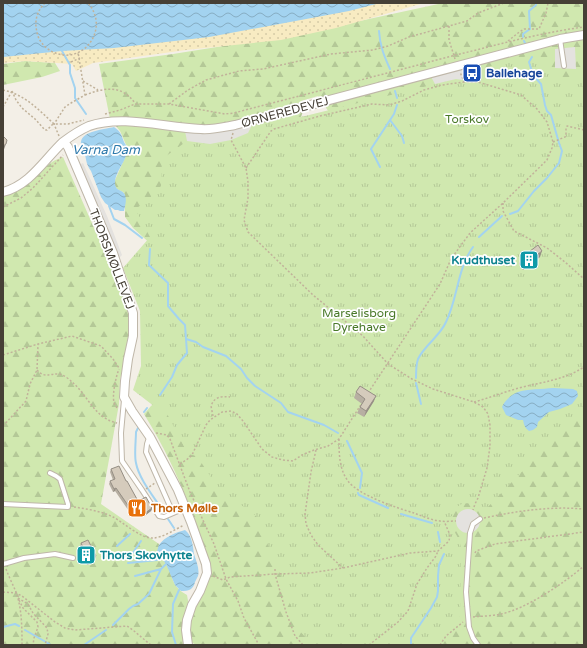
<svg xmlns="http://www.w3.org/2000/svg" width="587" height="648" viewBox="0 0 587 648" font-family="'Varela Round',sans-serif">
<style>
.forest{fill:url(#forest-firs);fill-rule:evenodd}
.sand{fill:url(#sand-dots)}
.park{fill:url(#park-tufts)}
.parking{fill:#e4e2df}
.water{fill:url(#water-waves)}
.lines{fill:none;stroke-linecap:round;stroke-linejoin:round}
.stream{stroke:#a3d3f0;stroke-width:2}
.lane-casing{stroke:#bfb7a9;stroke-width:6}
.street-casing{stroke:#bfb7a9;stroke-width:10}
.path{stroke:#c1b29a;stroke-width:1.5;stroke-dasharray:2 2;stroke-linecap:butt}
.lane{stroke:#fff;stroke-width:4}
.street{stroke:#fff;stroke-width:8}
.wall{fill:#b7afa2}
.shaded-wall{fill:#958e84}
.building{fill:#d5cbbc;stroke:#958e84}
.labels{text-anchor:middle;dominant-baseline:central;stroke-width:3.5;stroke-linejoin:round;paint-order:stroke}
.transit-label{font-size:12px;font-weight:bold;fill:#164399;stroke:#fff;text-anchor:start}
.street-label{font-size:12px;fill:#464036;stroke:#fff}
.park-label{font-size:12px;fill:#497929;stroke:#fff}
.culture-label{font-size:12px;font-weight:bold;fill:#0d838f;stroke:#fff;text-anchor:end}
.food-label{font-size:12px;font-weight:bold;fill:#c56008;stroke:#fff;text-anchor:start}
.water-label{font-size:13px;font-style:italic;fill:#2d79ab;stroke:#fff}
</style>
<defs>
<pattern id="forest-firs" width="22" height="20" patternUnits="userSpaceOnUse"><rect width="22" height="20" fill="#d0e8af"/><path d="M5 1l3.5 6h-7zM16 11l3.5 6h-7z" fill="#b4c897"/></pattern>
<pattern id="sand-dots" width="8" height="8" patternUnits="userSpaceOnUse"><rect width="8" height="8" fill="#f8ebc2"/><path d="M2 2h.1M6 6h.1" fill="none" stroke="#d6cba7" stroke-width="1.8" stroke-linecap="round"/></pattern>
<pattern id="park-tufts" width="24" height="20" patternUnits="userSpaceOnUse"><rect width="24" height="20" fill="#d0e8af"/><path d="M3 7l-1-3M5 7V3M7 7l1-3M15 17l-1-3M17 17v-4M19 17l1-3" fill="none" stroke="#b4c897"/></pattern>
<pattern id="water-waves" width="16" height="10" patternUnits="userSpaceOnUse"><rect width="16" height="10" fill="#a3d3f0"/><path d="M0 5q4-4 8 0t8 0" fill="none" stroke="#87adc3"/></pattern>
</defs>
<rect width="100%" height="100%" fill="#f3efe7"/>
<path class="forest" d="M443,3H584V645H196L188,640L193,609L211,571C197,518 173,461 144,414L151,406L164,395L154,247L133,228L125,217V195L123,192L117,189L115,186V180L127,153V147L120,131L110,119L99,64L173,54L304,33ZM318,96L335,121L299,123L303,111L301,101Z
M25,61L55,63L60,71L42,77L3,85V64Z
M63,157L126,301L131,321L130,339L120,379L119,404L101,504L159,544C159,547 157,550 158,553C160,557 164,560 166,564C174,578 171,586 187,595L189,606L186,645H3V195C21,193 38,173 52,162C55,160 60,158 63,157Z"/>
<path class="sand" d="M347,3H424L336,28L281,40L186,50L93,63L76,71L72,64L25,61L3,63V45Z"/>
<path class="park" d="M534,54L547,71L556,77L575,80L584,77V407L484,511L480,507L476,506L475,504C463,502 456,504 452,516L449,518L450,525L453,529L457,536L461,546V570L460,616L433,645H312L299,630L280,574L256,516L218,488L197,456L188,454L164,408L159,410L133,390L141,366L140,311L123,268L150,237L135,209L146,202L161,186L162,159L187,141L210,144L248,134L252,125L305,116L456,79L463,80L469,72Z"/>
<path class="parking" d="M575,47L576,69L555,68V49Z
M476,63L478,69L469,72L463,80L456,79L435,84L430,75Z
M251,123L252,125L248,133L231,140L210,144L187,141L185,131Z
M83,163L107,216L122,255L117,260L79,165Z
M456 521a12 12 0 1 1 24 0a12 12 0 1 1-24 0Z"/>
<path class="water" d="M3,3H380L349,11L209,37L114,48L62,51L3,57Z
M114,127C121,132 121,134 124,142C125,144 127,146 127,148C129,159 114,172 115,184C116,192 123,189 125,195C127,200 125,206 124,211H120L118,210H115L105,203L101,197L91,171C87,166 86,160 85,154C83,150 80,145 81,142C82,131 105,129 114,127Z
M553,388L573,389L577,391L578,396L572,404L560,409L549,412L538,422L537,427L533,430L529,431C525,428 524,425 523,420H518L506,415L502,407C504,401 512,394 518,392C526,389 543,389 553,388Z
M185,530C192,535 193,546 194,554C196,561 200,569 198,576C197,578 196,580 195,582C193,590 189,591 181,591L175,585L166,564L157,551C158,549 158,546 159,545C164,537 177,532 185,530Z"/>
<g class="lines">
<path class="stream" d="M379,31C380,46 384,56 390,69
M523,37V34L530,29L529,11L536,5V3
M524,41L525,43
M62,51L70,65V73L75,88V98L86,114
M395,91L397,98
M390,120L402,136L404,143
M380,167L371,149L394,114L397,105
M109,206L114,219L125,225L142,238
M510,214L518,211L534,191L547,178L559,163L562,151L559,143L551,115L547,111L545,105L541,84L533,75L529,62L532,57
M479,237L502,216
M150,249L149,265L168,283V306L179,319L185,325L187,353L177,365L172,377L160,395
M186,339L196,342L203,347L226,356L241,369L247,378L255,386L281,403L288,412L324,425L338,433
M416,378C416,372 416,365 418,359C424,346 440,336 446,322C458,298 457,269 473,247
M416,383L421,404
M144,412L147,408
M138,428L136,432C136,440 134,455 136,463C139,479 154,497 163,511
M347,441L362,473L360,488
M358,493L359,495L388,508
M401,514L432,523
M168,519L174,528
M438,532L440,542
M117,546L130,534
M125,555L132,554L141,541
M128,563L157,560
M135,576L161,569
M113,625L129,609L133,606L138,604L149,594L161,569L166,564
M3,627L15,624L19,626
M25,630L51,645
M84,645L106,630
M176,645L172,632L173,604L179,590
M411,645V638L431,608L437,597L438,591V576L439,565L444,554"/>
<g class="lane-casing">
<path id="lane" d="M560,39L564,66
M124,400L121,433L122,461L142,490L159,516L164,517L185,508
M149,438L147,444L146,452L173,513
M3,504L68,507V504L60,479L56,476L50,473
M3,564L7,563L24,558L55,554L73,558
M478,645L473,638L469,627L466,592L470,533L473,524L480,519"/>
</g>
<g class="street-casing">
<path id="street" d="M64,142L68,147L113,253L133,313V336L128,359L125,381L124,397L132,411L150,437L178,490L191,522L206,564L207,573L200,591L192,605L187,620L186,630L188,645
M3,192C30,185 44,160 63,142C71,136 80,130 89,126C123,114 166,128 201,129C212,130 224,127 235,125L560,39L584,35"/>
</g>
<path class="path" d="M45,3C37,11 34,21 37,32C38,40 44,47 51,51C82,68 111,29 88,3
M583,3H584
M449,26V40L455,59
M508,41L518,33L524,29H539L546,13L548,3
M71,62L80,58
M83,81L98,90
M3,90C24,94 39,110 54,124H68L84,120
M12,91L16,100L22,108L35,119L45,130H47L53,124
M85,95C104,88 121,84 135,103
M169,104L188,90L206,80L239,71L263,69L331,54L373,50L388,46L409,37L467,21L478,13L504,3
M3,107L12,91
M105,114L120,110L135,104H169L225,114L234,113C306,94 377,76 448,57C493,46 538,33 584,27
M233,133L231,140L246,168L248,182V198L244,220L248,232L313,295L363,336L388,364L412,379L433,389L474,402L483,407L488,414L490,425V446L487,468L478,498L475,504L473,510
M59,136L54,124L65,107L71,103L85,95L78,52
M553,142L565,137L566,136V128L567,126L584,130
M246,168L271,131L274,129L320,116L372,104L389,105L402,101L424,90L442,85L464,82
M503,203V211L514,231L547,248L565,262L584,279
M3,207L21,198L33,188L63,155
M3,355L38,344L72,336L101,346L113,359L119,368
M37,370C45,379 50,373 59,374C64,375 69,379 72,382C88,395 94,418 117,423
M368,393L440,284L451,259L470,233L503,203L547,160L552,148L553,142L547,122L537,109L521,95L478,82H464L460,72
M474,402C489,398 504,392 519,388C542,382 564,380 584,367
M117,408C116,406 114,404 114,402C112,395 116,376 119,369
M213,416L211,406C214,397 221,396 230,397
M3,426L26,401L30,384L37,370L38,344
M156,433L167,435L170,439L190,492L214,544L226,579L238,601L244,618L259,645
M339,439C339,453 339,469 348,481C358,495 397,508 414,513C422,516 431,520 440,521C445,522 451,521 456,521
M316,450L311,472L305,514L306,524L311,535L318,545L343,568
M180,464L189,458L192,455L206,425L210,420L222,412L231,411L237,414L243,421L262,449L272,457L283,460L293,461L302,455L314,450L328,446L339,439L362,403
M146,489L155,483
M74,507C87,509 101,511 113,517C123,522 141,539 153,538C162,538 176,529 184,525
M484,518C517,511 550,506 584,509
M475,553L476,551L495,544L584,532
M6,569C9,577 13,585 16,592C22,609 22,628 22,645
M275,569V574L286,612L295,636L303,645
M213,576L223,580L230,577L275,574L310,573L343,568L410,553L438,551L449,541L450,535L444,521
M3,592L16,593L22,596L55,622L65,628L75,630L127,626C135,631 143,639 151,645
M18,598L28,604L33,613L47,628L48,634L45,645
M19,600L23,608L37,622L38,627L34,638L33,645
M473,617C482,616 492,616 501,614C526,609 564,583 584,566
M369,645L398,622L408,611L417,584L427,568L436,556L438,551
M440,645L446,636L463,622"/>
<use href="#lane" class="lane"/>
<use href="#street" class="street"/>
</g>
<path class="wall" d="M540,257L523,270L519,264L521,258Z
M356,392L374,401L364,417L357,413L360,407L362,404L354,398Z
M111,469L126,481L138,501L152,508L151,511L143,517L139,512L133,517L115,491L113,492L109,484L110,481L113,480L110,472Z
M81,543L94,562L87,565L79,549Z"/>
<path class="shaded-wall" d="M6,144L3,152V146Z
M542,251L540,257L523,270L525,264Z
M376,396L374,401L364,417L366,411Z
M116,488L115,491L113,492L114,489Z
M152,508L151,511L143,517L144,514Z
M140,509L139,512L133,517L134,514Z
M96,556L94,562L87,565L89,560Z"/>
<path class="building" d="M3,136L7,140L6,144L3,146Z
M538,245L542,251L525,264L521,258Z
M360,386L376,396L366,411L360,407L365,399L356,392Z
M119,466L126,481H127L138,501L146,497L152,508L144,514L140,509L134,514L116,488L114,489L110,481L115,479L111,469Z
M88,540L96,556L89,560L81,543Z"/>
<defs>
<g id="bus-square" transform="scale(1)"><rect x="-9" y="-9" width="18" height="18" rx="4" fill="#1a4fb4" stroke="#fff"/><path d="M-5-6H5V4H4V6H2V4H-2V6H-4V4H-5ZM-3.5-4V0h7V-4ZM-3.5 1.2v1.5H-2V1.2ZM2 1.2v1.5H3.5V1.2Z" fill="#fff"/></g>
<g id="building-square" transform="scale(1)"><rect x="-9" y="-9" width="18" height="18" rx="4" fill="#0f9aa8" stroke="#fff"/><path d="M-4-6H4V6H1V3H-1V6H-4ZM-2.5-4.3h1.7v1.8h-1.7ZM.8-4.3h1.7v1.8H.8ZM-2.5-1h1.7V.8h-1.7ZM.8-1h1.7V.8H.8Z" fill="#fff"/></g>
<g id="restaurant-square" transform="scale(1)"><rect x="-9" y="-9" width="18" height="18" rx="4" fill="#e8710a" stroke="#fff"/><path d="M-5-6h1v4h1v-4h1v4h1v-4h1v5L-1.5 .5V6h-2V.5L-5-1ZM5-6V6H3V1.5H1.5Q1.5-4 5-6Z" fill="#fff"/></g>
</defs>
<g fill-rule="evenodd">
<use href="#bus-square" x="472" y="73"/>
<use href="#building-square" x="529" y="260"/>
<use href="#restaurant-square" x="137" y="508"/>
<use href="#building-square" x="86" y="555"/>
</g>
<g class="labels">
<g class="transit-label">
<text x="486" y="73">Ballehage</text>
</g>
<g class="street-label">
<text transform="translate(285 112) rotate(-15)">ØRNEREDEVEJ</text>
<text transform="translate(112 259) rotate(69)">THORSMØLLEVEJ</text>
</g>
<g class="park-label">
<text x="467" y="119">Torskov</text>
<text x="359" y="313">Marselisborg<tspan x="359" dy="14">Dyrehave</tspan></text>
</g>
<g class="culture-label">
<text x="515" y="260">Krudthuset</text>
<text x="100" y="555" text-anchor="start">Thors Skovhytte</text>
</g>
<g class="food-label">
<text x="151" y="508">Thors Mølle</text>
</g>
<g class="water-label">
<text x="106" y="150">Varna Dam</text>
</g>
</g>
<rect width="587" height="648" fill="none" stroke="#464036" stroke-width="8"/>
</svg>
